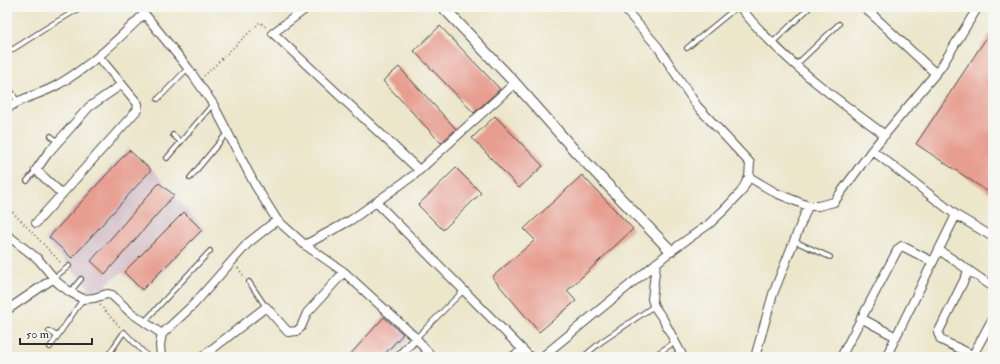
<svg xmlns="http://www.w3.org/2000/svg" width="1000" height="364" viewBox="0 0 1000 364" font-family="'IM FELL Double Pica',serif">
<style>
.industrial{fill:#d2bdc7}
.building{fill:#e79e91}
.lines{fill:none;stroke-linecap:round;stroke-linejoin:round}
.service-casing{stroke:#484743;stroke-width:6}
.minor-casing{stroke:#484743;stroke-width:10}
.tertiary-casing{stroke:#484743;stroke-width:12}
.path{stroke:#484743;stroke-width:1.5;stroke-dasharray:1 3;stroke-linecap:butt}
.service{stroke:#fff;stroke-width:4}
.minor{stroke:#fff;stroke-width:8}
.tertiary{stroke:#fff;stroke-width:10}
</style>
<rect width="100%" height="100%" fill="#f6f6f2"/>
<filter id="ink" filterUnits="userSpaceOnUse"><feTurbulence type="fractalNoise" baseFrequency=".025" numOctaves="2"/><feDisplacementMap in="SourceGraphic" scale="8" xChannelSelector="R" yChannelSelector="G"/><feConvolveMatrix kernelMatrix="1 2 1 2 8 2 1 2 1" color-interpolation-filters="sRGB"/></filter>
<filter id="wash" filterUnits="userSpaceOnUse"><feTurbulence type="fractalNoise" baseFrequency=".012" numOctaves="4" result="noise"/><feDisplacementMap in="SourceGraphic" scale="16" xChannelSelector="R" yChannelSelector="G"/><feGaussianBlur stdDeviation="0.9" result="paint"/><feColorMatrix in="noise" values="0 0 0 0 0 0 0 0 0 0 0 0 0 0 0 0 0 1.4 0 .05"/><feComposite in="paint" operator="in"/></filter>
<g filter="url(#wash)">
<rect width="100%" height="100%" fill="#ece6cb"/>
<path class="industrial" d="M128,148L154,171L204,230L143,292L122,272L107,284V289L93,292L45,240Z
M385,315L407,335L408,340L392,357H347Z"/>
<g id="blocks">
<path class="building" d="M440,26L500,89L474,113L414,51Z
M993,28V195L916,144Z
M399,67L456,129L441,143L383,81Z
M495,116L543,166L519,188L472,138Z
M129,150L151,170L72,258L49,237Z
M456,168L481,193L443,230L418,205Z
M582,175L633,229L567,291L576,301L539,332L492,277L535,240L524,229Z
M159,183L174,195L105,274L91,261Z
M184,212L202,230L142,290L124,272Z
M384,317L403,334L382,357H348Z"/>
</g>
</g>
<g filter="url(#ink)">
<use href="#blocks" fill-opacity="0" stroke="#484743" stroke-width="1"/>
<g class="lines">
<g class="service-casing">
<path id="service" d="M772,43L810,7
M687,48L737,7
M7,53L51,25L82,7
M796,65L839,24
M7,84L17,101
M158,99L188,68
M173,135L181,142
M51,136L58,142
M167,158L213,104
M190,178L228,132
M27,181L36,170
M794,241L830,257
M54,278L69,266
M249,282L266,307
M70,292L81,279
M145,321L210,251
M49,331L57,336
M416,338L464,290
M50,347L83,299
M550,351L561,357
M107,357L124,332L148,357
M583,357L601,342L654,306
M652,357L675,342"/>
</g>
<g class="minor-casing">
<path id="minor" d="M139,7L188,68L213,104L255,185L277,220L305,245L344,272L416,338L432,357
M308,7L273,33L419,170
M740,7C780,58 833,97 885,135
M864,7L935,73
M7,109C22,96 42,95 59,84C92,65 116,41 144,14
M872,150L956,215L993,237
M749,177L776,193L808,206H818L834,202L872,150L941,67L978,7
M62,194L36,170L48,153L89,107L121,85
M376,202L530,357
M36,223L137,110L138,104L99,57
M7,235L38,259L58,283L70,292L83,299L94,298L107,294L112,295L130,312L162,334
M305,245L351,220L414,175L515,83
M939,250L993,287
M656,263L652,299L654,306L663,319L683,357
M969,270L938,333L941,340L973,355L993,318
M7,310L54,278
M861,318L896,337
M161,357L160,345L162,334L194,304L248,243L277,220
M202,357L266,307L288,332L297,331L301,327L307,313L344,272
M398,357L416,338
M512,357L523,350
M542,357L671,251L709,224L725,209L741,192L749,177L750,163L697,106L658,47L623,7
M755,357L773,294L808,206
M841,357L898,249L902,246L933,262
M886,357L956,215"/>
</g>
<g class="tertiary-casing">
<path id="tertiary" d="M443,7L515,83L575,151L671,251"/>
</g>
<path class="path" d="M204,76L260,22L267,28
M7,206L62,264
M238,268L245,278
M100,305L120,327"/>
<use href="#service" class="service"/>
<use href="#minor" class="minor"/>
<use href="#tertiary" class="tertiary"/>
</g>
</g>
<rect width="1000" height="364" fill="none" stroke="#f6f6f2" stroke-width="24"/>
<path d="M20 338v6h72v-6" fill="none" stroke="#2b2b2b" stroke-width="2"/>
<text x="26" y="338" font-size="12" fill="#2b2b2b" stroke="#f6f6f2" stroke-width="3" paint-order="stroke">50 m</text>
</svg>
